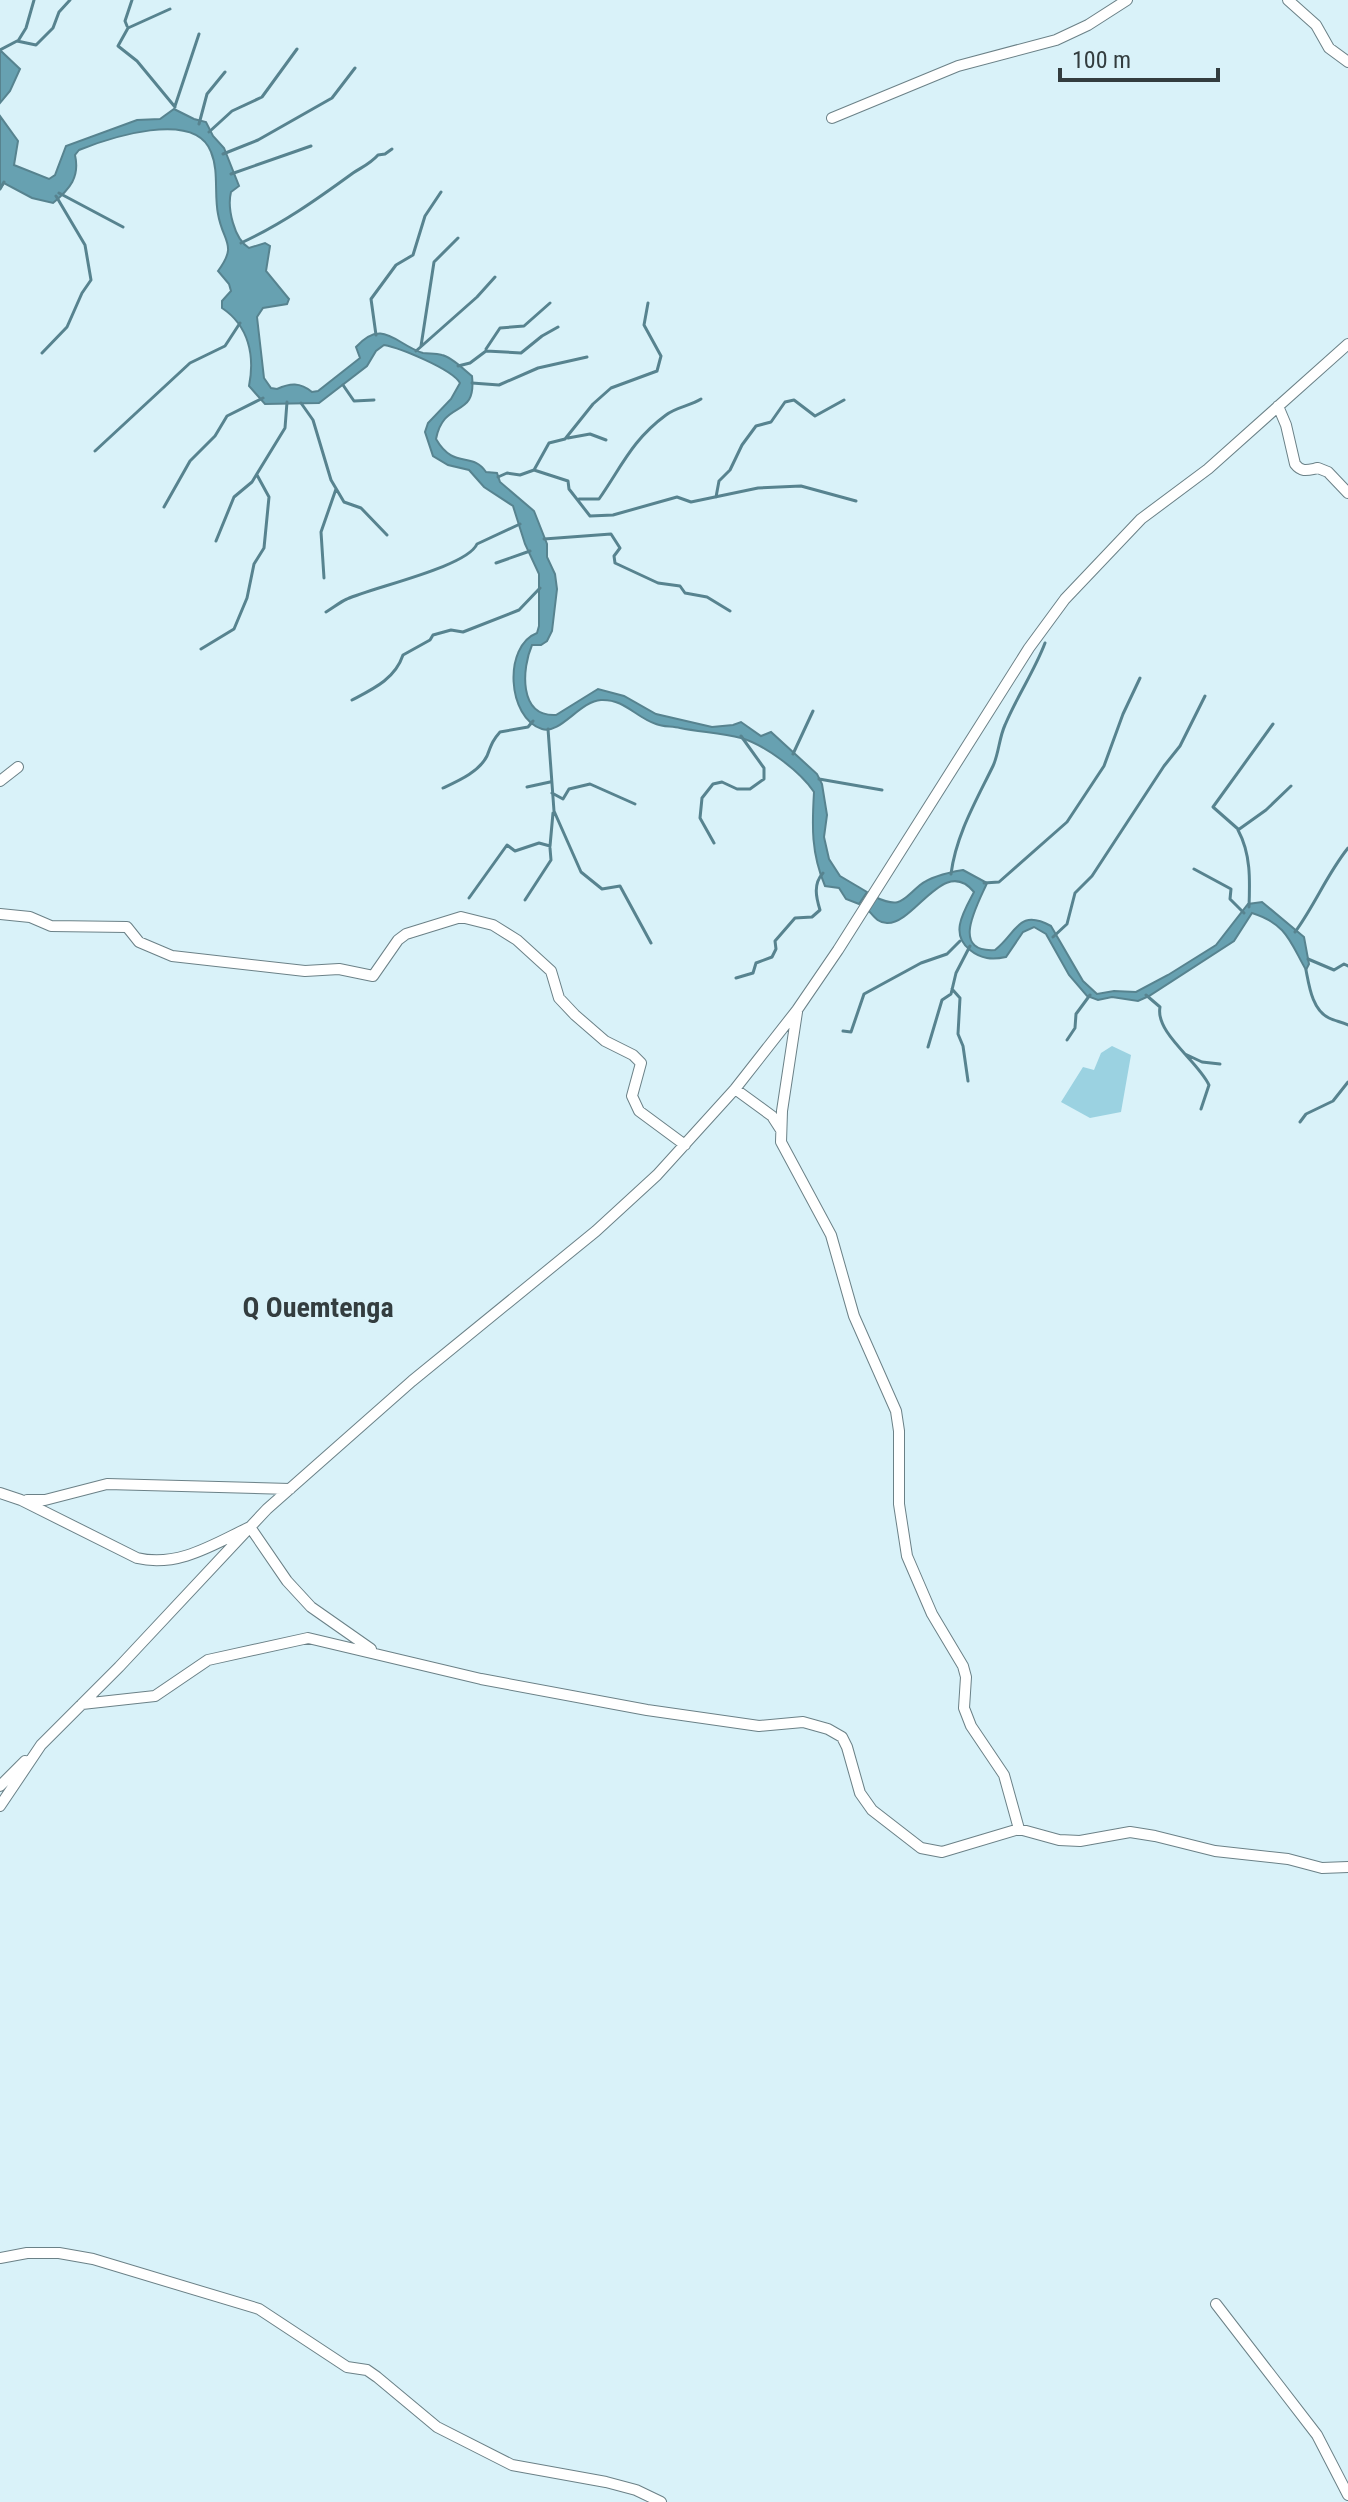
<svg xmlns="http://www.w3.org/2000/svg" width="1348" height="2502" viewBox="0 0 1348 2502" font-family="'Roboto Condensed',sans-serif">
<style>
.green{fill:#9bd2e1}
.water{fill:#67a1b1;stroke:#57838f;stroke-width:2}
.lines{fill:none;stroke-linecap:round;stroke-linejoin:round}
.stream{stroke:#57838f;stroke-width:3}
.street-casing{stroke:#6b8187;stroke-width:12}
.street{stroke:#fff;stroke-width:10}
.labels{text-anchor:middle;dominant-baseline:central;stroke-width:6;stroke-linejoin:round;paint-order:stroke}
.quarter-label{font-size:28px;font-weight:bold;fill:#333d3f;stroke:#d9f2f9}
</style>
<rect width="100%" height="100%" fill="#d9f2f9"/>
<path class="green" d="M1112,1046L1131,1055L1121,1112L1090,1118L1061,1102L1083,1067L1094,1070L1101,1053Z"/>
<path class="water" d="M0,50L20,69L10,91L0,103Z
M174,109L194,119L206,122L213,136L224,148L239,186L231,192C227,208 234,239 249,248L265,243L270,246L266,271L289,299L287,304L263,308L257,317L264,378L271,388L277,389C290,383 300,382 312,392L318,391L360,358L356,347C383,317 396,345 423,353C429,354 435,353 442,355C452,357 463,369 472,376C477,420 444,398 436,439C454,470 472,451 486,472L497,473L500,482L534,511L547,544V557L555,574L557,589L552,631L547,641L541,645H532C522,668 518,717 556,715L598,689L624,696L656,714L712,727L733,725L741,722L761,736L771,732L817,774L822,784L827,815L824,837L829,859L840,876L867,892L859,904L846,899L839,888L825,886C811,853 812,826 814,792C800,771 765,745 741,738C721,733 700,732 680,728C672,726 663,727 656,724C635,717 625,699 601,700C580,701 560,735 542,729C507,718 503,646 537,633L539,626V574L525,544L513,506L484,487L469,470L448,465L433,456L425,432L428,423L451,399L460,383C452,369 400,348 384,345L376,351L367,366L319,403L265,404L249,386C255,356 249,326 222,308V301L231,291L229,284L218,271C238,244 223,243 218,214C214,194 219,171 211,152C195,109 109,138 79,150L75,155C80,177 70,189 53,203L32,198L4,183L0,189V116L18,141L14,165L49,179L55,175L66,146L137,120L160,119Z
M963,870L987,883C978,904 949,953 995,950C1017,933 1018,908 1051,926L1083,981L1097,994L1114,991L1136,992L1168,975L1216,945L1248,904L1262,902L1304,937L1309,964L1306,970C1290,942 1287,924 1252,913L1234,941L1149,996L1138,1001L1112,997L1098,1000L1087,996L1069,975L1046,934L1034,927L1023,932L1006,957C992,960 981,959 970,950C949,934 964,911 974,892C944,855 915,924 887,923C877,923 873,915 867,909L875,897C901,909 902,900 920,885C930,877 951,872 963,870Z"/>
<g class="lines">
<path class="stream" d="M170,9L128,28L118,46L137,61L175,107
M127,26L125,21L132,0
M18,41L26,28L34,0
M0,50L17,41L36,45L53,28L59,12L70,0
M175,106L199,34
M199,124L207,94L225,72
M209,132L232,111L262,97L297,49
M223,154L258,140L332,98L355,68
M231,174L311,146
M0,189L4,182
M59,193L123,227
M241,243C282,224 316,200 353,173C362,167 370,164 378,155L385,154L392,149
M376,335L371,299L396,265L413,255L425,216L441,192
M421,346L434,262L458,238
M486,349L500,328L524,326L550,303
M416,351L477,297L495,277
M42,353L67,327L82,293L91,280L85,245L56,196
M458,366L470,363L486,351L521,353L542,336L558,327
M472,383L499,385L538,368L587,357
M343,385L354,401L374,400
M301,403L313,420L331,480L344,502L361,508L387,535
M568,438L590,434L606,440
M95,451L190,363L225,346L240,323
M534,470L549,443L565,439L593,404L611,388L657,371L661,356L644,325L648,303
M498,477L507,473L520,475L534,470L568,481L569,489L590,516L613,515L677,497L691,502L758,488L801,486L856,501
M716,497L719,481L730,470L742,445L756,426L771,422L785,402L794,400L815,416L844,400
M579,499H599C622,466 632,440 666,415C676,407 690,406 701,399
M164,507L190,461L215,436L227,416L263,398
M544,539L611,534L620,548L614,556L615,563L658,583L680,586L685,593L707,597L730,611
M216,541L234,497L252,482L285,428L287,402
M496,563L530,551
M324,578L321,532L336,489
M326,612C333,608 340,602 347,599C373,587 467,567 477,544L520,524
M201,649L234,629L247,598L254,564L264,548L269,497L257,475
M352,700C373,689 395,679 403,655L430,640L433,635L451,630L463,632L519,610L540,588
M548,729L554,811L581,872L602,889L620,886L651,943
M793,754L813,711
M819,779L882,790
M527,787L550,782
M443,788C458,781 479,772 487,756C491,746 492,741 500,732L528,727L533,721
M552,793L563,799L569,789L590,784L635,804
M1238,829L1213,807L1273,724
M714,843L700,818L702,798L713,784L722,782L737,789H750L764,779V768L741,736
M1194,869L1231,889L1230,899L1244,913
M951,874C956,835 976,801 993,766C999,753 999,738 1005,725C1017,696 1034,672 1045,643
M984,883L999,882L1067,822L1104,766L1123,714L1140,678
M469,898L507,845L515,851L539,843L550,846L553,813
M525,900L551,860L550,848
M1249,907C1250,880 1251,854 1238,830L1266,810L1291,786
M1295,932C1315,905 1327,874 1348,848
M1053,937L1067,924L1075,893L1092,876L1164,766L1180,746L1205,696
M1308,959L1334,970L1344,964L1348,966
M1306,970C1309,985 1312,1010 1329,1018C1335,1021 1342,1022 1348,1025
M736,978L753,973L756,963L772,957L776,949L775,941L795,918L812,917L820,910C816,897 813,884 823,873
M952,989L960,998L958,1034L963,1046L968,1081
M1146,995L1160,1007C1155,1033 1198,1061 1209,1085L1201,1109
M843,1031L851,1032L864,994L921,963L947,954L960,941
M1067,1040L1075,1028L1076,1014L1090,995
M928,1047L942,1000L951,994L956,973L970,946
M1185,1054L1202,1062L1220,1064
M1300,1122L1306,1114L1333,1101L1348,1082"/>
<g class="street-casing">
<path id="street" d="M1288,0L1316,25L1329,48L1348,62
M832,118L958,66L1056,40L1088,25L1127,0
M1278,406L1286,425L1295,464C1302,473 1308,470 1318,468L1328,472L1348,493
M0,781L18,767
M0,914L30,917L51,926L127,927L139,942L172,956L305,971L339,969L373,976L398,940L406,934L461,917L493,925L517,940L551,971L559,998L575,1015L605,1041L633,1055L641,1063L632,1096L639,1111L685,1145
M797,1012L782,1111L781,1142L831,1235L854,1316L896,1411L899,1431V1504L907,1556L932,1614L963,1666L966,1677L964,1708L971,1726L1004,1775L1019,1829
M735,1089L772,1116L781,1130
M0,1493L21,1500L137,1558C178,1568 214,1544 250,1527L287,1581L311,1607L371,1649
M27,1500H45L107,1484L290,1489
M82,1704L155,1696L208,1660L308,1638L481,1679L647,1710L759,1726L803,1722L828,1729L842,1737L847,1747L860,1793L872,1810L921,1848L942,1852L1019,1829L1059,1840L1080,1841L1130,1832L1155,1836L1215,1851L1288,1859L1322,1868L1348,1867
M0,1786L25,1761
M0,1806L41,1745L119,1667L267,1509L412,1381L596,1231L657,1175L735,1089L797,1010L838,950L1029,648L1065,599L1141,519L1208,469L1348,344
M0,2258L27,2253H59L93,2259L259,2309L347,2367L367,2370L377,2377L437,2427L512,2465L606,2482L636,2490L661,2502
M1216,2304L1317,2435L1348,2495"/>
</g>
<use href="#street" class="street"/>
</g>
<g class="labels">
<g class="quarter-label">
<text x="318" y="1307">Q Ouemtenga</text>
</g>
</g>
<path d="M1060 68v12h158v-12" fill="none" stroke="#333d3f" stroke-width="4"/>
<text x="1072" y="68" font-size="24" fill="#333d3f" stroke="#d9f2f9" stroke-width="6" paint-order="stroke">100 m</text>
</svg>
